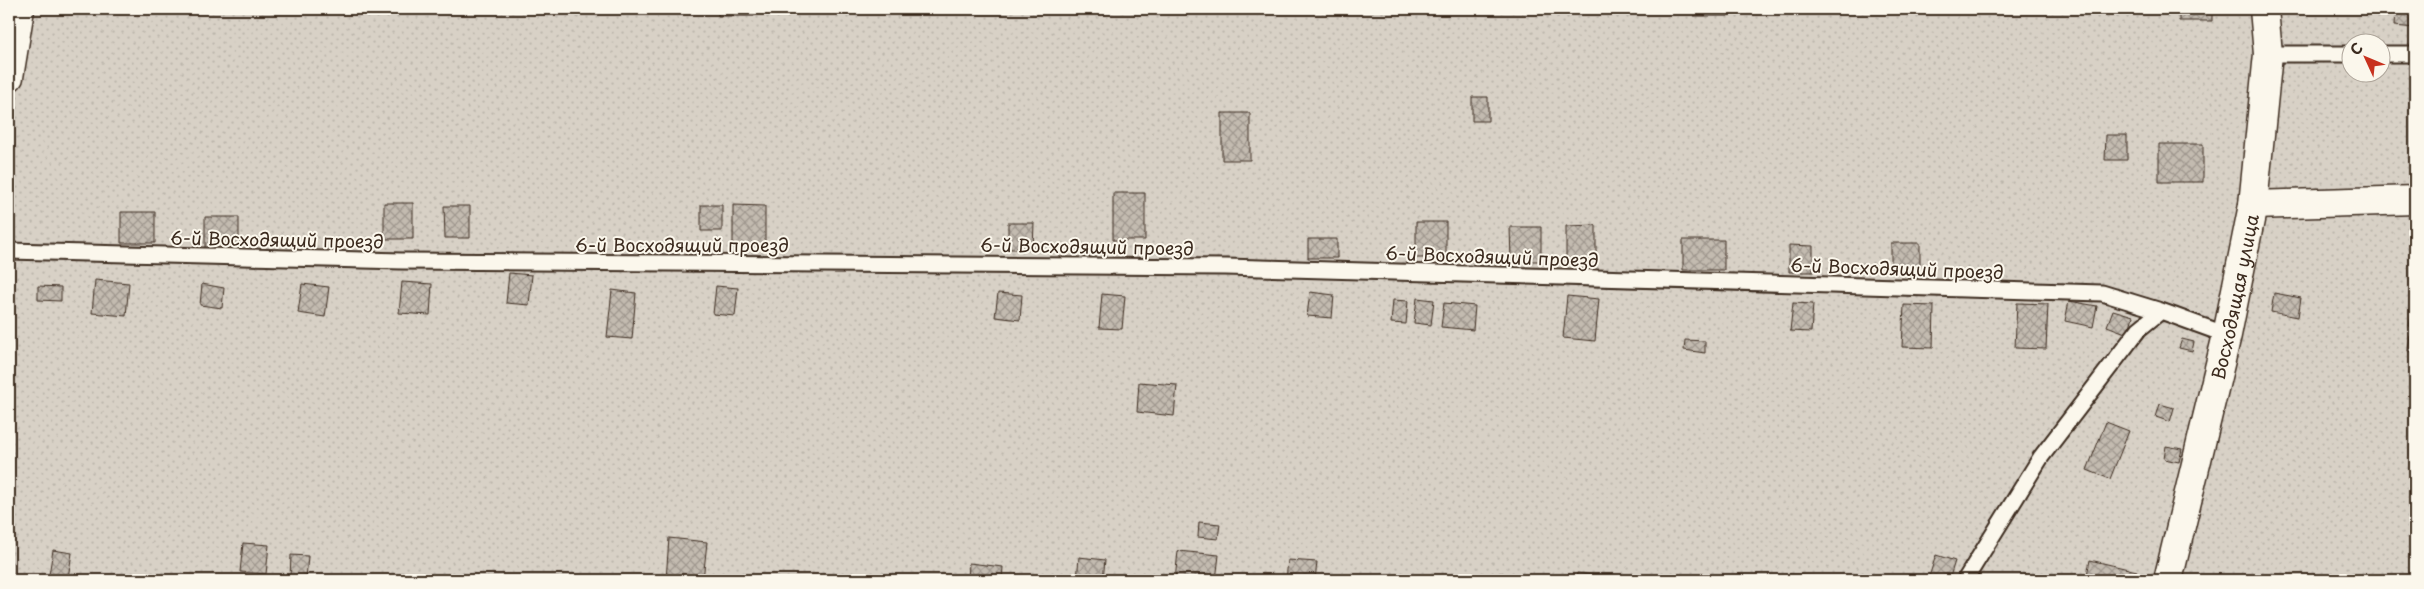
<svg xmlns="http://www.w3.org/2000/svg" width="2424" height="589" viewBox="0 0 2424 589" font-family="'Playpen Sans',sans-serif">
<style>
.park{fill:url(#park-dots);stroke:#8a7e72;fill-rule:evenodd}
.building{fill:url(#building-cross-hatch);stroke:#3b2a1e}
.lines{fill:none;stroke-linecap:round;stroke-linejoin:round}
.service-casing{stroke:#3b2a1e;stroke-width:19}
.minor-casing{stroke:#3b2a1e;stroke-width:31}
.service{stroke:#fbf7ec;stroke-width:15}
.minor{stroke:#fbf7ec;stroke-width:28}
.labels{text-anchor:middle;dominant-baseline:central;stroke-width:4;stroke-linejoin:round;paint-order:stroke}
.street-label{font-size:18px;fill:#3b2a1e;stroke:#fbf7ec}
</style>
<defs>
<pattern id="park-dots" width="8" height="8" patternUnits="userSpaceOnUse" patternTransform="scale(1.25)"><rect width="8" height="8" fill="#d8d1c6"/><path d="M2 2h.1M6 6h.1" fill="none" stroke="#bab4aa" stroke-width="1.8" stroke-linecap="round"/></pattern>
<pattern id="building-cross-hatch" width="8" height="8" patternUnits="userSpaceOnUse" patternTransform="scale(1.25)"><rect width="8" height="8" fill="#c3bbb0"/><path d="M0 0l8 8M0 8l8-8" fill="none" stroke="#a0988f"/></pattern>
</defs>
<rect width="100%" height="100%" fill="#f3efe4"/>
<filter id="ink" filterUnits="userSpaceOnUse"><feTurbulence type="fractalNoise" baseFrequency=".02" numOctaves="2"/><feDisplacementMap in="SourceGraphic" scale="10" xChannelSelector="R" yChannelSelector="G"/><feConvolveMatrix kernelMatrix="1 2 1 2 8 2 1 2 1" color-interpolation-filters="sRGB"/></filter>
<g filter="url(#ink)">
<path class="park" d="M9,9H2415V580H9ZM2352,42H2382V72H2352Z"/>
<path class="building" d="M718,9H754V16H718Z
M1694,9H1728V16H1694Z
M2179,9H2212V21H2179Z
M2395,9H2415V28L2394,26Z
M1472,97H1488V121H1472Z
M1222,113H1250V160H1222Z
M2106,135H2127V160H2105Z
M2159,144H2203V182H2159Z
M1113,193H1145V240H1113Z
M384,203H413V239H384Z
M701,205H722V231H701Z
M733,205L765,206V245H733Z
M444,206H470V238H445Z
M121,212H155V243H121Z
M205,217H239V249H205Z
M1416,222H1446V258H1416Z
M1008,223H1034L1033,249H1008Z
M1596,225V261H1566V226Z
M1510,227H1541V261H1511Z
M1308,239H1337V258H1308Z
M1683,240H1724V270H1683Z
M1891,243H1920V268H1891Z
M1789,245L1813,246V272H1789Z
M509,273L532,275L529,305L506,303Z
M95,280L129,283L126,316L92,313Z
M402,282L432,284L430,315L399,313Z
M202,284L224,288L222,308L200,305Z
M302,284L329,287L325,317L298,313Z
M38,286L61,287V301L38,300Z
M716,286L738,288L735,316L713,314Z
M612,290L636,293L632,339L607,337Z
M1310,292L1334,295L1332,318L1307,316Z
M998,293L1022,295L1020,320L995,317Z
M2274,293L2301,298L2298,317L2271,312Z
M1102,294L1125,296L1122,329L1099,328Z
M1567,296L1599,299L1595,341L1563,338Z
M1417,298L1434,300L1431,325L1414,323Z
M1393,300L1408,301L1406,324L1391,323Z
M2069,301L2097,306L2093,327L2065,321Z
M1444,303L1475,306L1473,330L1441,327Z
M1793,303L1813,304L1811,332L1790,331Z
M2017,303L2048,304L2046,349L2015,348Z
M1904,305L1934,306L1933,348L1902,347Z
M2413,305H2415V327L2409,326Z
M2113,310L2133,316L2128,334L2107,326Z
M2410,336H2415V352L2408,351Z
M2182,339L2194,342L2192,351L2179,348Z
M1685,340L1705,341V353L1684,350Z
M1139,382L1177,385L1174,416L1137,412Z
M2160,404L2174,408L2170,422L2156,417Z
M2106,422L2129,431L2110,479L2087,470Z
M2166,446L2182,449L2179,462L2164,459Z
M1199,522L1220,524L1218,539L1198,537Z
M669,538L707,542L703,580H666Z
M243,543L269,545L266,574L240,572Z
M53,550L72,553L68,578L49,575Z
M1178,551L1219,555L1216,580H1175Z
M291,555L308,556L306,579L290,578Z
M1936,555L1955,561L1949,580H1928Z
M1079,557L1105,560L1103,580H1077Z
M1288,560L1317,562L1315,580H1286Z
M2090,560L2137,571L2135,580H2086Z
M969,563L1003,567L1002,580H968Z
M1499,573L1519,575V580H1498Z
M1577,573L1593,575L1592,580H1576Z
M1474,574L1486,575L1485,580H1473Z
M1788,574L1821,577V580H1787Z
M1671,575L1713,579V580H1670Z"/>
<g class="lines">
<g class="service-casing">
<path id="service" d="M2268,54H2352
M2382,54H2415
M9,251L402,261L1226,267L2102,293L2161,311
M1965,580L2041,457L2139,329L2161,311L2227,335"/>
</g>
<g class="minor-casing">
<g id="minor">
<path d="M9,77L20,9"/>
<path d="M2253,205L2415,200"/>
<path id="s1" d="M2168,580L2227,335L2253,205L2268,54L2264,9"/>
</g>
</g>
<use href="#service" class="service"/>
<use href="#minor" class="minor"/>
</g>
</g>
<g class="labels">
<g class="street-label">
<text transform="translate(277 239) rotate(1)">6-й Восходящий проезд</text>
<text x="682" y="244">6-й Восходящий проезд</text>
<text transform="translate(1087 246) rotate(1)">6-й Восходящий проезд</text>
<text transform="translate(1492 256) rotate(2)">6-й Восходящий проезд</text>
<text transform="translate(1897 268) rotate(2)">6-й Восходящий проезд</text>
<text stroke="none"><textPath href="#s1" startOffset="291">Восходящая улица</textPath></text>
</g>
</g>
<rect width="2424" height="589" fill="none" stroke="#fbf7ec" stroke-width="30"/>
<rect x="15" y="15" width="2394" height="559" fill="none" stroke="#3b2a1e" stroke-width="2" filter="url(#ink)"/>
<g transform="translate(2366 58) rotate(314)"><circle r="24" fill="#fbf7ec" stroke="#aea59a"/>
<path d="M0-4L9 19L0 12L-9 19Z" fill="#c8321e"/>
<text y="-8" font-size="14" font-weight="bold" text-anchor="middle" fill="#3b2a1e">С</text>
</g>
</svg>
